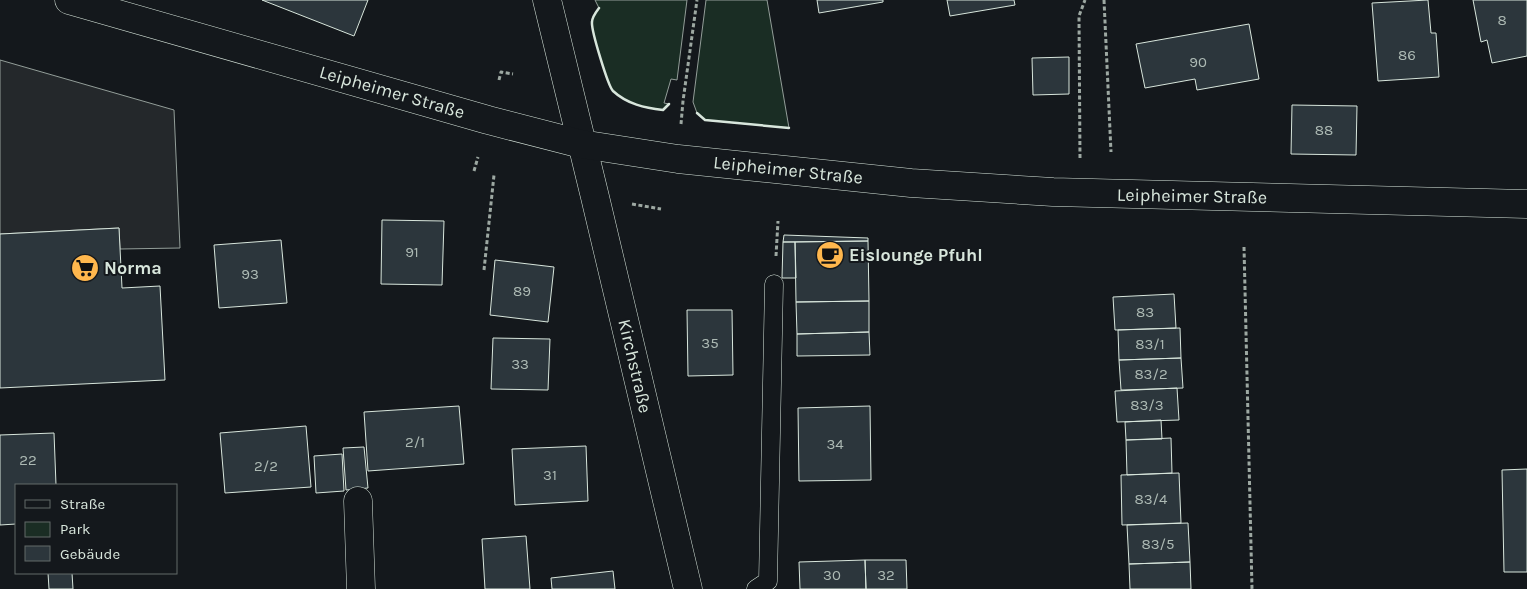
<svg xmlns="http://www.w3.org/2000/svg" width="1527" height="589" viewBox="0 0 1527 589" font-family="Karla,sans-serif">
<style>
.green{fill:#1a2d24;stroke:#939e99}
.parking{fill:#24282b;stroke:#939e99}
.building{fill:#2c363c;stroke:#d8e6dc}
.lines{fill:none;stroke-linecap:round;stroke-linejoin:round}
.service-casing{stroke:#d8e6dc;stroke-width:19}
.minor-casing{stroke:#d8e6dc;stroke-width:29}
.secondary-casing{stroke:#d8e6dc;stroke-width:29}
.path{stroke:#9da8a2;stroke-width:3;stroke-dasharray:4 2.5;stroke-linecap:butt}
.service{stroke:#14181c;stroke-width:18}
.minor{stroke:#14181c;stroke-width:28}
.secondary{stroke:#14181c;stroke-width:28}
.wall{stroke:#d8e6dc;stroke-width:2.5}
.labels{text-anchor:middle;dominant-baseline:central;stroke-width:4;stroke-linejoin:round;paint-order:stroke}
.number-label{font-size:15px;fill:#adbab4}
.street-label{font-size:18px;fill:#d8e6dc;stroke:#14181c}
.poi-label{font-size:18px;font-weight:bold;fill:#d8e6dc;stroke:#14181c;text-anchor:start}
</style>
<rect width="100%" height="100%" fill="#14181c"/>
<path class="green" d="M595,0H687L677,80L671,79L664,103L669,104L663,110C645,108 627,104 613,91C608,86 591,30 592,22C592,17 596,12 599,8Z
M706,0H767L789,128L705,120L697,113L693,102Z"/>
<path class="parking" d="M0,60L174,110L180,248L120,249L119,228L0,234Z"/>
<path class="building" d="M262,0H368L354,36Z
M817,0H883V2L819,13Z
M947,0H1014L1015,5L950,16Z
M1428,0L1431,33H1436L1439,77L1378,81L1372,3Z
M1473,0H1527V56L1492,63L1487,40L1481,42Z
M1249,24L1259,79L1197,90L1195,79L1145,88L1136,44Z
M1069,57V94L1033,95L1032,58Z
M1292,105L1357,106L1356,155L1291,154Z
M382,220L444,221L442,285L381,284Z
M119,228L122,288L160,286L165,380L0,388V234Z
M784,235L868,238V241L783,242Z
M281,240L287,303L219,308L214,245Z
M868,241L869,301L796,302L795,242Z
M783,242H795L796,278H782Z
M495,260L554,267L548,322L490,315Z
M1174,294L1176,328L1115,330L1113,297Z
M869,301V332L797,334L796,302Z
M687,310H732L733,375L688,376Z
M1180,328L1181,358L1119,360L1118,330Z
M869,332L870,355L797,356V334Z
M493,338L550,339L548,390L491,389Z
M1181,358L1183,388L1121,390L1119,360Z
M1177,388L1179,420L1117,422L1115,391Z
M459,406L464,464L368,471L364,412Z
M870,406L871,480L799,481L798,408Z
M1161,420L1162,439L1126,440L1125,422Z
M306,426L311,487L225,493L220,433Z
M54,433L56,485H16V524L0,525V435Z
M1171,438L1172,473L1127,475L1126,440Z
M586,446L588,501L515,505L512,449Z
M364,447L368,488L346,490L343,448Z
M342,454L344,491L316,493L314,456Z
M1527,469V572H1504L1502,470Z
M1179,473L1181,523L1122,525L1121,475Z
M1188,523L1190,562L1129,564L1127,525Z
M526,536L530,589H485L482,539Z
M865,560H906L907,589H866Z
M865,560L866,589H800L799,562Z
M1190,562L1191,589H1130L1129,564Z
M613,571L615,589H552L551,578Z
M48,573H72L73,589H49Z"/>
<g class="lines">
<g class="service-casing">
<path id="service" d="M756,589L768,581L774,284"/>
</g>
<g class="minor-casing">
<path id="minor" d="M547,0L595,197L688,589
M358,501L361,589"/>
</g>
<g class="secondary-casing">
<path id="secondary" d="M69,0L488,120L581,144L678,159L911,183L1053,192L1527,204"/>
</g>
<path class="path" d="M1104,0L1111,152
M499,80L501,72L513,74
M681,124L683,101L697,0
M1080,158L1079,16L1085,0
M474,171L478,157
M632,204L661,209
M1244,247L1252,589
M776,256L778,221
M484,270L494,175"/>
<use href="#service" class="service"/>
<use href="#minor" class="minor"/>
<use href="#secondary" class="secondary"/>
<path class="wall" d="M599,8C596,12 592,17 592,22C591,30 608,86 613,91C627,104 645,108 663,110L669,104
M697,113L705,120L789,128"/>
</g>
<defs>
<g id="cafe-disc" transform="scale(1.4375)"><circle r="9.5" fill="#ffb74d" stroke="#14181c"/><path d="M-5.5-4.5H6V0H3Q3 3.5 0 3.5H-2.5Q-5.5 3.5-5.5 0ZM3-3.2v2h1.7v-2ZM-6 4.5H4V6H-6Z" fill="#111"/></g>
<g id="supermarket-disc" transform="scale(1.4375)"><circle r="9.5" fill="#ffb74d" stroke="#14181c"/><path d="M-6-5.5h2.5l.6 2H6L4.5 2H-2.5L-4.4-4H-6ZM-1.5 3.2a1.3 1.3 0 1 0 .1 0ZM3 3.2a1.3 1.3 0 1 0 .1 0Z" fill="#111"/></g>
</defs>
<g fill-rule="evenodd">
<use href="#cafe-disc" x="830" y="255"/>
<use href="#supermarket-disc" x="85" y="268"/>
</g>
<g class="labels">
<g class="number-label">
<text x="1502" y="20">8</text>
<text x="1407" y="55">86</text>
<text x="1198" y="62">90</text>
<text x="1324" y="130">88</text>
<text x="412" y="252">91</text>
<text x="250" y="274">93</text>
<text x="522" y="291">89</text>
<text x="1145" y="312">83</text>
<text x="710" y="343">35</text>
<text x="1150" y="344">83/1</text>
<text x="520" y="364">33</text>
<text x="1151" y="374">83/2</text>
<text x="1147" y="405">83/3</text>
<text x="415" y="442">2/1</text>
<text x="835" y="444">34</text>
<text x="28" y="460">22</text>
<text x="266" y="466">2/2</text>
<text x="550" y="475">31</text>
<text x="1151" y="499">83/4</text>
<text x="1158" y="544">83/5</text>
<text x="832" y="575">30</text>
<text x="886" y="575">32</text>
</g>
<g class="street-label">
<text transform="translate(392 92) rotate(16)">Leipheimer Straße</text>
<text transform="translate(788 170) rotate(6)">Leipheimer Straße</text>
<text transform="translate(1192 196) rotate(1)">Leipheimer Straße</text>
<text transform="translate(635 366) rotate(77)">Kirchstraße</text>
</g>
<g class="poi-label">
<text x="849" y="255">Eislounge Pfuhl</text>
<text x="104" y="268">Norma</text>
</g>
</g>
<rect x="15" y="484" width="162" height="90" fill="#14181c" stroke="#626a69"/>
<rect x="25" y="500" width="25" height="8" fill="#14181c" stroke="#626a69"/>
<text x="60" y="509" font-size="15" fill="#d8e6dc">Straße</text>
<rect x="25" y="522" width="25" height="15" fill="#1a2d24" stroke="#626a69"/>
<text x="60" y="534" font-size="15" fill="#d8e6dc">Park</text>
<rect x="25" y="546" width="25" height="15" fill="#2c363c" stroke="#626a69"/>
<text x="60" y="559" font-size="15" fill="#d8e6dc">Gebäude</text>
</svg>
